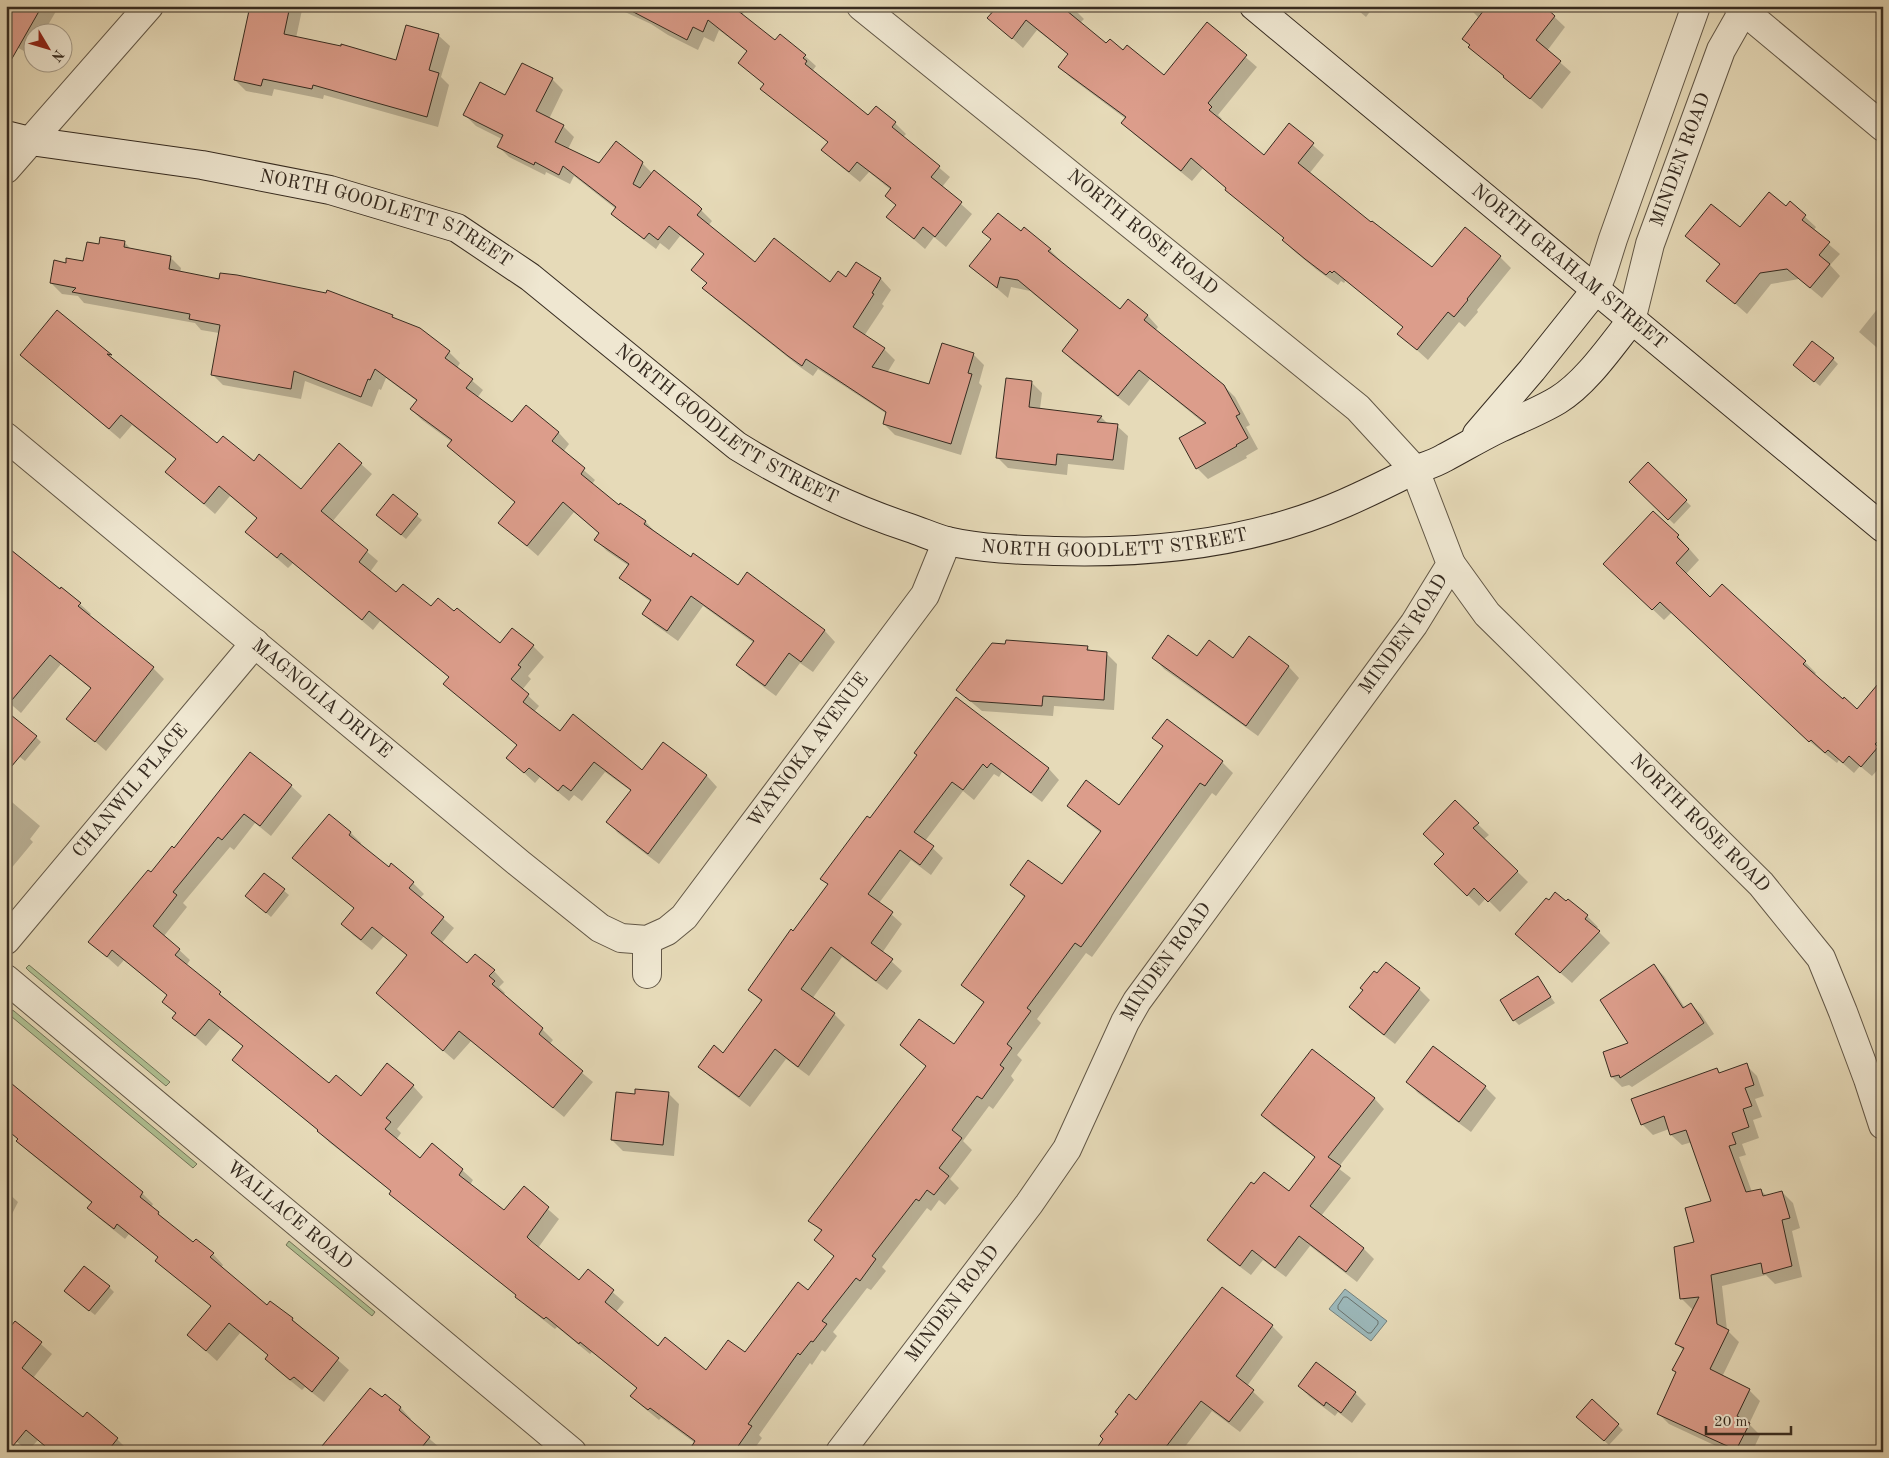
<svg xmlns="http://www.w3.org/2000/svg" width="1889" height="1458" viewBox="0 0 1889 1458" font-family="'Old Standard TT',serif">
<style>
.green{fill:#b0c193;stroke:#73765a}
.water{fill:#9cb8ba;stroke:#73807c}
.shadow{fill:#0003}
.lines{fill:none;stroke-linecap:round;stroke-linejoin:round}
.shore{stroke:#69726d;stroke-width:1}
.building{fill:#dc9d8b;stroke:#362b20}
.street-casing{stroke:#625746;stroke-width:30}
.secondary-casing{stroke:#362b20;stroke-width:30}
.street{stroke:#efe7d1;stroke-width:28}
.secondary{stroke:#efe7d1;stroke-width:28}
.labels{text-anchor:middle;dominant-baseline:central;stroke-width:4;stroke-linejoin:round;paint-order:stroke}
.street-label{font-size:19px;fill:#362b20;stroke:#efe7d1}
</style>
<rect width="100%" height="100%" fill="#e6dab8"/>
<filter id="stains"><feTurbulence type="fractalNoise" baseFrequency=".004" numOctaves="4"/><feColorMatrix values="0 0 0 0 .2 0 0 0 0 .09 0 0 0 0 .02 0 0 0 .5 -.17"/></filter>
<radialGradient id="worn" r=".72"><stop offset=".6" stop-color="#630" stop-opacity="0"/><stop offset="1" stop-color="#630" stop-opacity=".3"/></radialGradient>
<path class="green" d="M29,965L170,1082L166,1086L29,971L26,968Z
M6,1007L14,1011L197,1164L193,1168L6,1012Z
M289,1241L375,1312L372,1316L286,1245Z"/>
<path class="water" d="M1345,1289L1387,1321L1371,1341L1329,1309Z"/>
<path class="shadow" d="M6,6H59L44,32H32L31,55L6,41Z
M251,6H298L302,10L296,38L397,61L407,27L439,36L450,46L441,77L449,85L438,127L324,95L323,99L274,89L272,96L246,91L235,80Z
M612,6H746L742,16L775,42L805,56L816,66L813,70L817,73L816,74L869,117L895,123L906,134L903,137L950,177L942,187L972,214L946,247L934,237L925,249L888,217L897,206L887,196L891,190L869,172L860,182L834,161L823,150L829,143L773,99L762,89L765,85L739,63L748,52L719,30L714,42L704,37L698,50L668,35L651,24Z
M983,6H1071L1084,19L1080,23L1106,44L1123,52L1164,77L1207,24L1257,67L1218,115L1222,119L1220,120L1264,156L1290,125L1324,155L1309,174L1371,224L1432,269L1500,257L1511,268L1477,310L1478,312L1465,327L1459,322L1428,360L1399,334L1404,328L1346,280L1344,283L1341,281L1338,285L1317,270L1294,251L1283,240L1285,239L1238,200L1227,189L1203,168L1192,181L1134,134L1123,123L1126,119L1071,78L1060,67L1069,55L1037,30L1023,48L989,18L992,15Z
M1353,6H1374L1366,17Z
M1467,6H1546L1545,8L1565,27L1547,51L1571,72L1542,109L1470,47L1479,18Z
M522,64L552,79L563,90L549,119L563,126L574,137L568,149L599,165L642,163L653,174L698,207L712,221L708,226L755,264L830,284L847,278L857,263L881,279L891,290L882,304L884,306L864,336L884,349L895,360L887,373L930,386L973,354L984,365L979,383L982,386L961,455L895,435L884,424L887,414L818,369L813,376L800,367L715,299L704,288L708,284L693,270L705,255L680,236L669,250L660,243L656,249L623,224L612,214L616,209L574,176L570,184L546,172L545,175L509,157L498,146L502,139L476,126L465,115L506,97Z
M1790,203L1816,227L1813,231L1840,254L1830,265L1840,276L1822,298L1799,279L1771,284L1747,314L1708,280L1720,265L1687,236L1740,229L1786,208Z
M1021,233L1050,250L1060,260L1059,262L1121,310L1128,301L1148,316L1158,327L1155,331L1223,385L1235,397L1250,425L1246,427L1258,449L1246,456L1247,458L1208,479L1197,468L1181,439L1206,425L1150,379L1129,406L1074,362L1063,351L1079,331L1030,291L1011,287L1008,298L971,266Z
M124,242L132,250L170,257L181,268L180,273L392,316L449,352L460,363L457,368L483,390L477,398L512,424L526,407L559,433L569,444L563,452L595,480L592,484L619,507L620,505L646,522L656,533L691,559L738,587L748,574L825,631L835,642L813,672L800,663L776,696L749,676L738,665L754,643L703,606L678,641L654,624L643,614L651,602L632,588L621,578L629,566L607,551L596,540L600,534L574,512L538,556L500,523L516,503L460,457L449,446L452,442L422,420L411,409L417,401L386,378L381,390L379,389L372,407L305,381L301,399L223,385L212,374L219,333L201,330L195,323L84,303L78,296L62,294L51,283L67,264L84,263L100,246Z
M1883,302V353L1859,332Z
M57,312L217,445L254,462L301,491L361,464L372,474L332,522L378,561L370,572L396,594L431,608L500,645L513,630L533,646L544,657L528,676L531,679L522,690L539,706L534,712L560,733L643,771L664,744L707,776L717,787L659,864L618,833L608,822L631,791L605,772L582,801L574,795L569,801L540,777L535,783L508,758L518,746L444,684L450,678L380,621L373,630L293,563L288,568L258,542V519L230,496L215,514L167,472L177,460L132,425L120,439L33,365Z
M1833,359L1838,364L1820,386L1800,370Z
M1031,382L1042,393L1040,409L1101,417L1109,425L1117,426L1128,436L1124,470L1068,464L1067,475L1008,468L997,457Z
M1648,464L1691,506L1674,524L1631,482Z
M393,496L422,520L406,539L383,520Z
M1678,536L1699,560L1686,574L1710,598L1722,585L1805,662L1816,673L1814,675L1857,710L1883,691V764L1872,776L1860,766L1854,773L1839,760L1837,763L1800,734L1672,612L1664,620L1615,574Z
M60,591L80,604L91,614L89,616L153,668L164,679L106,751L68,718L91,689L61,664L21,713L6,700Z
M1249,638L1289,667L1299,678L1258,736L1164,669L1154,658L1234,659Z
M1087,647L1092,652L1106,653L1117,664L1114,710L1054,706L1053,716L982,711L957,690Z
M956,699L1049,769L1059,780L1042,802L1002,772L999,777L994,774L974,800L963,791L925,841L943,858L931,875L911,860L879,903L902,924L882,953L902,971L887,990L842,957L812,999L834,1014L845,1025L809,1076L786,1059L750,1107L710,1077L699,1066L724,1054L762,1002L749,990L828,885L822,879L870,820L918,756Z
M1167,720L1222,762L1233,773L1216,796L1212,793L1092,957L1086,953L1037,1019L1041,1023L1017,1055L1022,1060L1011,1076L1014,1080L993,1109L989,1106L963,1141L972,1150L950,1179L959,1188L945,1205L939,1200L931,1211L927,1208L882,1267L886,1271L871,1290L867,1288L833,1332L837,1336L825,1352L822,1350L812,1365L810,1363L759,1435L762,1438L752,1452H689L695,1443L661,1418L659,1420L643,1407L632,1396L638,1389L592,1352L590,1354L557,1327L555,1329L527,1307L517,1296L402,1204L391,1193L392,1192L329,1142L319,1131L245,1070L234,1060L244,1047L220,1029L206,1046L174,1018L176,1014L163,1002L168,996L124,960L118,967L90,942L174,850L291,786L302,796L271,836L255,823L234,850L230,847L183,903L187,907L164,936L190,960L186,966L330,1085L361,1098L413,1086L423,1097L397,1129L401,1133L396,1140L420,1160L462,1170L473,1180L470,1185L505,1212L524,1188L559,1219L538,1248L579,1282L588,1271L624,1302L616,1312L658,1347L706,1372L746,1353L808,1292L835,1257L815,1240L822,1232L810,1220L927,1067L902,1045H954L985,1004L963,985L1025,898L1011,884L1062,886L1101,833L1079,816L1068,806H1119L1163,747L1154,738Z
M36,737L41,742L25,761L6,746Z
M6,797L40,826L30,839L33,842L9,871L6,869Z
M1455,802L1489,835L1484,839L1528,882L1500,912L1486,898L1479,906L1436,864L1446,855Z
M329,815L351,833L361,843L360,845L389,868L413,883L424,894L420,898L454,928L441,944L467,965L494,971L504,982L499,987L505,993L503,995L542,1029L553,1040L549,1045L593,1082L564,1117L471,1041L454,1060L377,993L407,956L384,936L372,950L353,935L343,924L355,909L294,858Z
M264,874L289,895L271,917L247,896Z
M1587,916L1598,927L1596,929L1610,943L1572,983L1516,934Z
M1386,963L1419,989L1430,1000L1395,1044L1361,1018L1350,1007Z
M1654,966L1664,976L1685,1008L1691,1004L1701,1014L1714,1034L1632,1087L1629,1085L1622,1087L1612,1077L1604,1052L1630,1044Z
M1537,978L1555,1003L1519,1025L1514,1020Z
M1433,1048L1485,1087L1496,1098L1471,1132L1418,1093L1408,1082Z
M1746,1065L1757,1076L1764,1096L1755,1099L1762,1117L1753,1120L1759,1138L1742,1144L1746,1155L1739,1157L1752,1192L1760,1190L1767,1196L1782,1192L1793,1203L1800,1228L1792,1231L1802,1277L1775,1284L1766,1275L1722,1286L1727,1330L1739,1342L1722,1377L1749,1390L1760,1401L1749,1424L1760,1435L1752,1452H1729L1669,1424L1658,1413L1677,1374L1674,1370L1684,1351L1677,1344L1694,1309H1692L1681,1298L1696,1243L1713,1202L1692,1142L1682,1145L1671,1135L1669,1129L1653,1135L1642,1124L1717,1069L1721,1074Z
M6,1081L142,1193L153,1204L151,1207L169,1224L194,1244L213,1254L223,1265L221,1268L267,1306L292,1319L349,1370L324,1402L305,1387L302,1390L277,1370L267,1359L269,1356L240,1333L217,1361L188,1335L212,1307L168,1271L159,1258L129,1234L125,1239L100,1219L89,1208L93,1204L29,1152L18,1141L19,1140L6,1129Z
M668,1093L679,1104L674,1156L623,1151L612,1140L636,1095Z
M1374,1098L1384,1109L1338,1168L1351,1178L1321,1216L1364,1249L1374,1259L1357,1282L1310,1246L1286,1277L1263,1260L1251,1275L1219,1251L1208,1240L1289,1192L1316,1158L1273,1126L1263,1115Z
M6,1191L18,1202L6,1226Z
M109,1287L114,1292L95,1315L71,1296Z
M16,1322L52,1354L33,1378L83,1419L117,1439L128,1450L127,1452H52L38,1440L28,1451L6,1433Z
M1272,1326L1283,1337L1247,1386L1264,1402L1240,1432L1212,1411L1181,1452H1099L1137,1402Z
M1316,1364L1355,1393L1366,1404L1352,1423L1338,1412L1335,1416L1310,1397L1299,1386Z
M385,1395L401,1408L411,1419L409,1421L440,1448L438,1452H331Z
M1592,1401L1623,1430L1609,1445L1583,1422Z"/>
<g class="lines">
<path class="shore" d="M1344,1297H1347L1378,1321V1324L1371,1333H1368L1338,1309V1306Z"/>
</g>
<path class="building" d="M6,6H42L6,69Z
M250,6H290L284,34L341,46V44L396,60L406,25L439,34L429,70L439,73L427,117L313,85L312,89L263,79L261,86L234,80Z
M622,6H732L775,40L780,34L806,55L803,58L807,61L805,64L868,115L876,106L896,122L892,127L940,166L931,177L962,202L935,237L923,227L914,239L886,217L896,205L885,196L891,188L857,162L849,172L821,150L828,142L760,89L764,84L738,63L747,51L708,20L703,32L693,27L687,40Z
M998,6H1061L1106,43L1110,39L1123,50L1127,45L1164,75L1207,22L1247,55L1208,103L1212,107L1209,110L1264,155L1289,123L1314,143L1298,163L1371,222L1372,221L1432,267L1465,227L1501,256L1467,299L1468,300L1454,317L1448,312L1417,350L1397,334L1403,327L1334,271L1332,273L1330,271L1326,275L1305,259L1282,240L1284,238L1225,190L1226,188L1191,158L1181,171L1121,123L1126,117L1058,67L1068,54L1026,20L1012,39L987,18Z
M1487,6H1544L1555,16L1536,40L1561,61L1530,99L1503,77L1504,76L1468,47L1470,45L1462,39Z
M522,63L553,78L536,111L564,125L555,142L599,163L616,141L643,162L633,184L640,188L654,170L699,206L702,209L697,215L755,262L774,238L830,282L838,271L846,277L856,262L881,278L872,293L874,294L853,327L885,348L872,367L929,384L942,343L974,353L968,373L972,374L951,444L883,424L886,412L806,359L802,366L788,356L702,288L707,283L691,270L704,254L669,226L658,240L649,233L644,239L611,214L616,207L563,166L559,175L535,162L534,165L497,147L503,135L463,115L480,82L505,95Z
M1769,192L1786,206L1790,201L1806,215L1802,220L1830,242L1819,255L1830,264L1810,288L1787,269L1760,273L1735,304L1706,281L1720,264L1685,236L1711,204L1740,227Z
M998,213L1021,231L1024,227L1051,249L1048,251L1120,309L1128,299L1148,315L1144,320L1224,385L1240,414L1236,416L1248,438L1236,445L1237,446L1196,469L1179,438L1206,423L1139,370L1118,396L1062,351L1078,330L1018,280L1000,277L997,288L969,266L991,239L982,232Z
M100,237L125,241L124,247L171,256L169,269L219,279L220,273L237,275L326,293L327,290L393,315L392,317L420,328L450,351L445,358L473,379L466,388L512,422L526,405L559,432L552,441L585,468L581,474L619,505L620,503L646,521L644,524L691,557L693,553L738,585L747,572L825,630L801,662L789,653L765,686L736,665L754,641L691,596L667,631L642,614L651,600L619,578L629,564L594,540L599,533L563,502L527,546L498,523L515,502L447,446L452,440L410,409L417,400L375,369L370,380L368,379L361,397L294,371L291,389L211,375L220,325L189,319L190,314L72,292L76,288L50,283L54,260L66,263V258L83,261L87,242L99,244Z
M57,310L112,355L107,354L217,443L223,436L254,461L259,454L301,489L339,443L362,463L321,511L368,550L359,562L396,592L403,584L431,606L438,598L454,611L457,608L500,643L512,628L534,645L518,665L521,667L511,679L529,694L523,702L560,731L573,714L641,769L642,770L663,742L707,775L648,854L606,822L631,790L594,762L571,791L563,785L558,791L529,768L524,773L506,758L517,745L443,684L449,677L369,611L362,620L281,553L277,558L245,532L257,518L219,486L204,504L165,472L176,459L121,415L109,429L20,355Z
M1812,341L1834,358L1814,382L1793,365Z
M1006,378L1032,381L1029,407L1102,416L1097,422L1118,424L1113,460L1057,454L1056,465L996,458Z
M1648,462L1687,500L1668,520L1629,482Z
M393,494L418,514L401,535L376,515Z
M1653,511L1679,535L1677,537L1689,549L1676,563L1710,597L1722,584L1806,661L1803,664L1843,699L1844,697L1857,709L1883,678V736L1875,744L1878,747L1861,767L1849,756L1843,763L1828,750L1825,753L1811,740L1809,742L1660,602L1652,610L1603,564Z
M6,546L60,589L61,587L81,603L78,606L154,667L95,742L66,719L91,688L50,655L6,707Z
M1168,635L1197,656L1209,640L1233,658L1249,636L1289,666L1246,726L1152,658Z
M1006,640L1088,646L1087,650L1107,652L1104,700L1043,696L1042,706L970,701L956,690L992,643L1005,644Z
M956,697L1049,768L1031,793L991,763L987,768L983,764L963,790L952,782L914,832L934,846L920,865L900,850L868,894L893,912L871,943L893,959L876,981L831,947L801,989L835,1013L798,1067L775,1049L739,1097L698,1067L714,1045L723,1053L762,1000L748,990L791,929L793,931L828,884L820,879L867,816L870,818L917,755L914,753Z
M6,711L37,736L6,773Z
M1167,719L1223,761L1205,786L1200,783L1081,947L1075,943L1027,1008L1031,1011L1007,1044L1012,1048L1000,1065L1004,1068L982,1099L977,1096L952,1130L962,1138L939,1168L949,1176L934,1195L927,1190L919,1201L916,1199L872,1256L876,1259L860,1281L856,1278L822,1321L827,1324L813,1342L811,1341L800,1355L798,1353L748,1424L752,1426L734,1452H688L695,1441L650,1408L648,1410L630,1396L637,1388L580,1342L579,1344L546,1317L544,1319L515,1297L516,1295L389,1194L391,1191L317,1131L318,1130L232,1060L243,1046L209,1019L195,1036L172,1018L176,1013L162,1002L167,995L112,950L107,957L88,942L148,870L151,872L172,846L174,848L250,752L292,785L260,826L244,814L222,840L218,837L173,892L177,895L153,926L180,949L175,955L221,992L219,994L329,1083L336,1075L361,1096L387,1063L414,1085L386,1118L391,1122L385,1129L420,1158L432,1143L463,1169L459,1175L504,1210L524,1186L549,1207L527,1237L531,1241L579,1280L588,1269L614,1290L605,1302L658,1346L665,1337L706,1370L728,1340L745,1352L798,1282L808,1290L834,1256L814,1240L822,1230L808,1221L926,1066L900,1045L919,1019L954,1044L984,1002L961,985L1025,896L1010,885L1028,860L1062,884L1101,831L1067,806L1086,780L1119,805L1163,746L1152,738Z
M1455,800L1479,823L1473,828L1518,871L1488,902L1474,888L1467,896L1434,864L1444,854L1423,834Z
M329,814L351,832L349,835L389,867L391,863L414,882L409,888L444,917L431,933L467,963L475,954L495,970L489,976L495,981L492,984L543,1028L539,1034L583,1071L553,1108L459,1031L443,1051L376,993L407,955L372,927L361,940L341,924L354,908L292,858Z
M264,873L285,889L266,913L245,896Z
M1555,892L1566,901L1568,899L1588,915L1585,919L1600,931L1560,973L1515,934L1546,898L1549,900Z
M1386,962L1420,988L1384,1035L1349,1007L1363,990L1360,988L1374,971L1377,973Z
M1654,964L1683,1008L1691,1003L1704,1023L1620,1078L1619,1075L1611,1077L1603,1052L1628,1043L1600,1000Z
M1538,976L1551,997L1513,1021L1500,1000Z
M1433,1046L1486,1086L1459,1122L1406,1082Z
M1312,1049L1375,1098L1328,1157L1341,1166L1310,1206L1364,1248L1346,1272L1299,1236L1275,1268L1252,1250L1240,1266L1207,1240L1251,1182L1254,1184L1264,1172L1289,1191L1315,1157L1261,1115Z
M1747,1063L1754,1085L1745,1088L1752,1106L1743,1109L1749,1127L1732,1133L1736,1144L1729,1146L1746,1192L1761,1189L1763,1196L1782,1191L1790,1218L1782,1220L1792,1266L1763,1274L1761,1263L1711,1275L1717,1324L1729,1330L1710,1369L1750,1389L1737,1416L1750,1423L1736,1450L1657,1414L1676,1372L1672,1370L1684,1348L1675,1344L1699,1297L1680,1299L1674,1247L1694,1242L1685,1208L1711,1201L1686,1130L1670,1135L1664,1116L1641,1125L1631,1099L1717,1068L1719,1073Z
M6,1079L143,1192L140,1197L159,1212L158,1214L193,1242L196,1239L214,1253L210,1257L267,1305L270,1301L293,1318L292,1320L339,1358L312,1392L294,1377L290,1380L265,1359L268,1355L229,1323L206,1351L187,1335L211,1306L155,1261L158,1257L117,1224L114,1229L87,1208L92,1202L16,1141L18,1139L6,1129Z
M635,1089L669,1092L663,1145L611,1140L616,1092L635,1094Z
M84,1266L110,1286L89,1311L64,1291Z
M1222,1287L1273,1325L1236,1376L1254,1390L1229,1422L1201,1401L1162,1452H1094L1103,1439L1100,1436L1118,1414L1115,1412L1129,1394L1136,1400Z
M15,1321L42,1342L22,1368L83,1417L87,1412L118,1438L107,1452H52L26,1430L8,1452H6V1332Z
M1316,1362L1356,1392L1341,1413L1326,1402L1324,1406L1298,1386Z
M370,1388L382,1397L385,1394L401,1407L399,1410L430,1437L418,1452H317Z
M1592,1399L1619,1424L1604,1441L1576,1417Z"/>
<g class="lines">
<g class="street-casing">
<g id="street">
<path d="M1738,6L1883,127"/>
<path d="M6,169L149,6"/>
<path d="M1595,291L1602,274L1613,239L1696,6"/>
<path id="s1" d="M1631,321L1650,244L1721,50L1746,6"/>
<path id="s2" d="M6,437L520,864L600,928L621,938L647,940L667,931L684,917L925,595L947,541"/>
<path id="s3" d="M1451,564L1487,614L1761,884L1821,958L1843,1012L1868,1079L1883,1125"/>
<path id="s4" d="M6,940L255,643"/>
<path d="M647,940V974"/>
<path id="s5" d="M6,979L572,1452"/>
<path id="s6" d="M840,1452L1029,1204L1067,1149L1125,1022L1137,1001L1414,624L1451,564L1415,470L1358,408L861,6"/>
</g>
</g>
<g class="secondary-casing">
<g id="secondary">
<path id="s7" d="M1254,6L1883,528"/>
<path id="s8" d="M6,135L30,141L202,165L330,190L457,228L530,277L737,446C792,480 849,508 910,528C922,532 935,538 947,541C982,549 1020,550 1055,551C1154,554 1254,543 1345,503C1368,493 1390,482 1412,471C1422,467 1434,464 1444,458C1463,448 1481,437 1500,428C1519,419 1540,411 1558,400C1586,383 1611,346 1631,321"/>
<path d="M1477,434L1532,370L1595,291"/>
</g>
</g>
<use href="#street" class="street"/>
<use href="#secondary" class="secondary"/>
</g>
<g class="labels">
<g class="street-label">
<text stroke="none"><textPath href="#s1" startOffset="169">MINDEN ROAD</textPath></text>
<text stroke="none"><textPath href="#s8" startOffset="391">NORTH GOODLETT STREET</textPath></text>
<text transform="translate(1142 233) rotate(39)">NORTH ROSE ROAD</text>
<text stroke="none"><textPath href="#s7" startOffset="409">NORTH GRAHAM STREET</textPath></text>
<text stroke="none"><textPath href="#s8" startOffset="796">NORTH GOODLETT STREET</textPath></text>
<text stroke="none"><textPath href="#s8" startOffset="1216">NORTH GOODLETT STREET</textPath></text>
<text stroke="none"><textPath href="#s6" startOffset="996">MINDEN ROAD</textPath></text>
<text stroke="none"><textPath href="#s2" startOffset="410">MAGNOLIA DRIVE</textPath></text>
<text stroke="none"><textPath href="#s2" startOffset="1072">WAYNOKA AVENUE</textPath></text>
<text stroke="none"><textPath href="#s4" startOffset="194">CHANWIL PLACE</textPath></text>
<text stroke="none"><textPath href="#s3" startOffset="360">NORTH ROSE ROAD</textPath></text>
<text stroke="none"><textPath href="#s6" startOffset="591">MINDEN ROAD</textPath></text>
<text stroke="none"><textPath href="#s5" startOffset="369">WALLACE ROAD</textPath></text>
<text stroke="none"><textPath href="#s6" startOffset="186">MINDEN ROAD</textPath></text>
</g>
</g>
<rect width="1889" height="1458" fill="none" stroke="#e6dab8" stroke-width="25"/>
<rect x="8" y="8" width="1874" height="1443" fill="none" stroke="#362b20" stroke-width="2.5"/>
<rect x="12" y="12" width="1864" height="1433" fill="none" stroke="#362b20"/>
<g transform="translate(48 48) rotate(128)"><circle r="24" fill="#efe7d1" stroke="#a59c8a"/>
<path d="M0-4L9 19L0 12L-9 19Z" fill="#8f2418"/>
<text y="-8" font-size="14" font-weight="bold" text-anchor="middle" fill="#362b20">N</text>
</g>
<path d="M1706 1426v8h85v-8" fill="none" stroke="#362b20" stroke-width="2.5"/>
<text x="1714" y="1426" font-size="15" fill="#362b20" stroke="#efe7d1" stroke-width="4" paint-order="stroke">20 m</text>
<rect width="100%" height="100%" filter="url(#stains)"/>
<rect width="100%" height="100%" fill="url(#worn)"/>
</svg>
